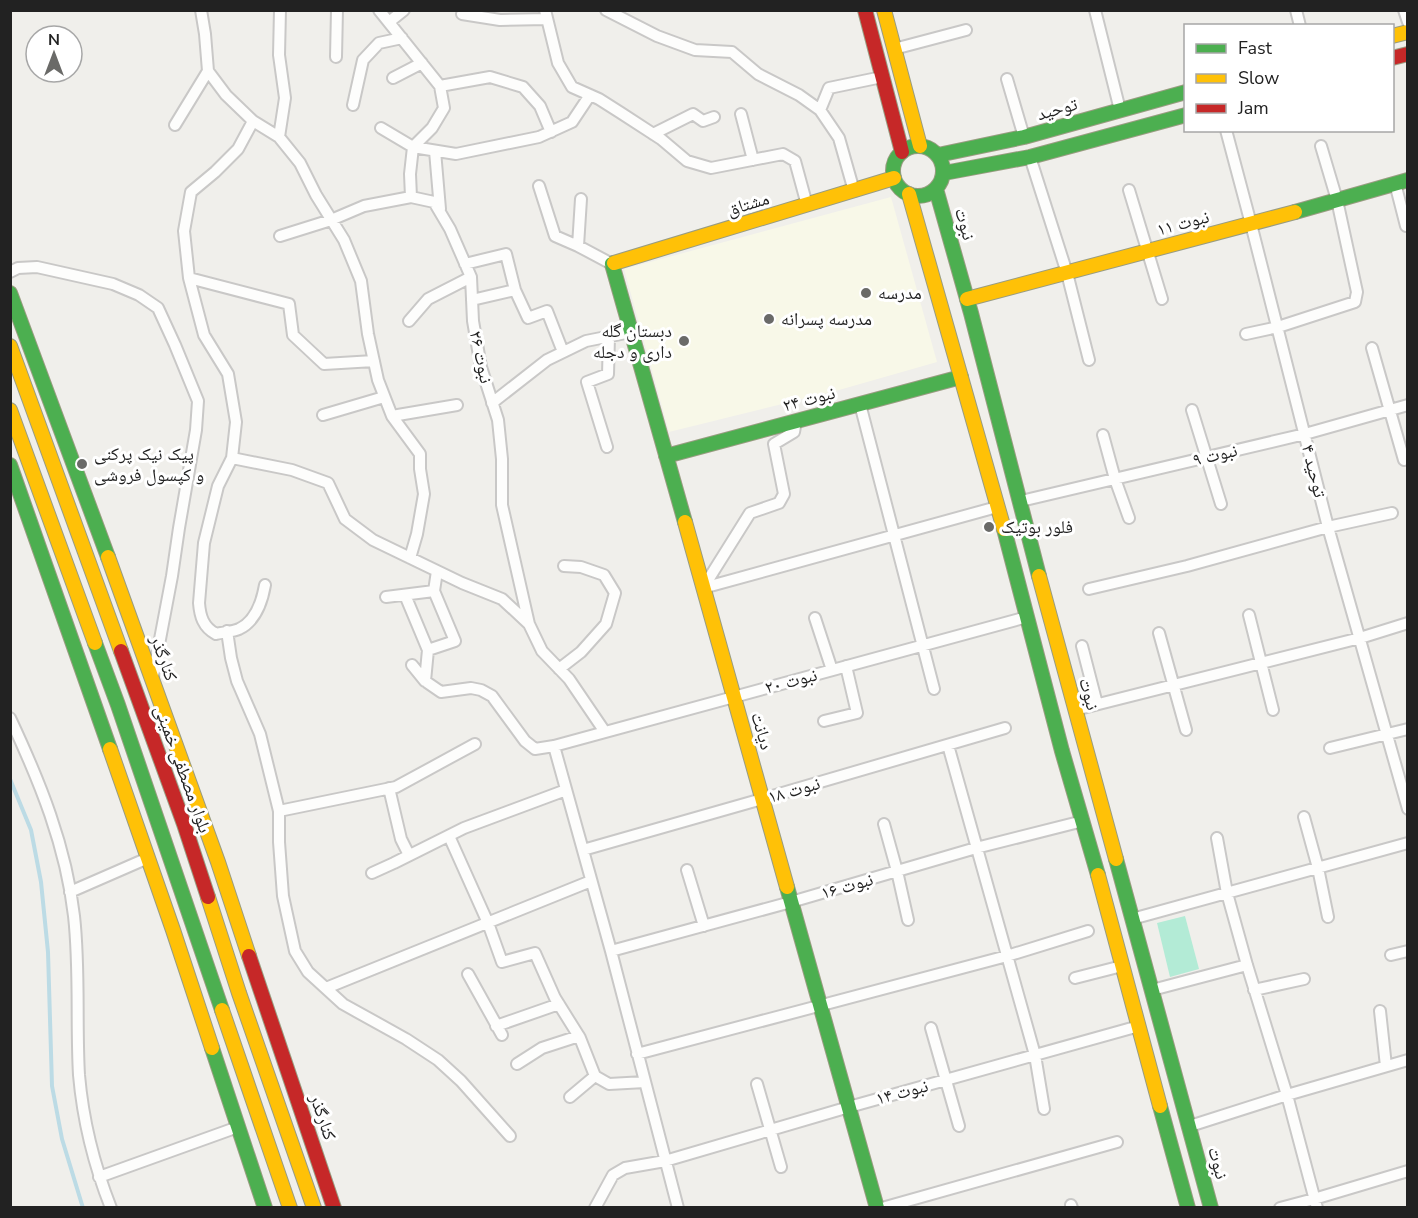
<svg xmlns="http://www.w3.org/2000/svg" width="1418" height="1218" viewBox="0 0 1418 1218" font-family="'Nunito Sans','Noto Naskh Arabic',sans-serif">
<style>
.education{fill:#f8f8e8}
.pitch{fill:#b3ebd6}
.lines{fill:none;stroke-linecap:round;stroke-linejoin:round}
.stream{stroke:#bcdbe5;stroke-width:4}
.street-casing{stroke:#c9c8c7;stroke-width:14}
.fast-casing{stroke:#999c81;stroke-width:16}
.slow-casing{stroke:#999c81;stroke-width:16}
.jam-casing{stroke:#999c81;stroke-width:16}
.street{stroke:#fdfdfc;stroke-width:10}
.fast{stroke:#4caf50;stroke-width:14}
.slow{stroke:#ffc107;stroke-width:14}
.jam{stroke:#c62828;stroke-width:14}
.poi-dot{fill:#6a6a68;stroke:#fff;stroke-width:2}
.labels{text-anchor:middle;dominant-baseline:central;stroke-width:6;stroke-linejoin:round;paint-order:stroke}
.street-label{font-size:18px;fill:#222;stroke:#fff}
.poi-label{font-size:18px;fill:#222;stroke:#fff;text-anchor:start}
</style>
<rect width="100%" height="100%" fill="#f0efeb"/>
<path class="education" d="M891,197L937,362L839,390L669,432L624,269Z"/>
<path class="pitch" d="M1185,916L1199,969L1170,977L1157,923Z"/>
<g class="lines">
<path class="stream" d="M10,779L31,830L41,882L48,952L52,1086L62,1139L83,1208"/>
<g class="street-casing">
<path id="street" d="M201,10L205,34L208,71L226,95L253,121L279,137L300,163L316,195L344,240L361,281L368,334L378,380L392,416L420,454V469L424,494L417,534L410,558
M379,10L440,86L444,108L432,128L413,147L410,174L411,197
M545,10L558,63L572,87L599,99L621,113L661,139L687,161L711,168L783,154L795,161L807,205
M606,10L657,36L695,50L732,52L758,74L799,95L820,110L839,138L854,191
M1095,10L1120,110
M1296,10L1300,26
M1404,10L1408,22
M462,14L500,20L547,19
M389,22L404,10
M894,49L966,30
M336,57L337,10
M393,78L422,63
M1007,79L1024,137
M440,86L490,77L523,87L540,106L551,132
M353,105L363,60L379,43L402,38
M820,110L829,88L882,77
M741,114L753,160
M253,121L238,149L215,172L191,192L184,231L189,278L204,335L228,374L236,422L232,458L218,486L204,543L199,603C200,616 203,627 216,634C223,632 232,632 239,629C256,621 262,602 265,585
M175,125L208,71
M381,128L413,147L456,154L539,137L572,122L590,95
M1226,130L1251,224L1328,527L1408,809
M653,134L693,114L703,121L714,117
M279,137L285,98L279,55L280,10
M435,151L440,209
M1030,157L1067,273L1089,360
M1395,183L1406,226
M539,186L555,236L578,246L612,264
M1129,190L1162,299
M280,236L331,220L364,206L411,197L434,202L450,229L471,277L473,321L481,367L498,420L502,459V505L529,624
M578,246L581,199
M465,264L506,254L515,290
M10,272L18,268L37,267L113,284L139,295L158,308L175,345L198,401L196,430L179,528L172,576L153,676
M189,278L289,304L293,335L324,364L374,361
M472,300L515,290L528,318L547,311L563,352
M409,321L428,299L471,277
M1246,334L1278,327L1355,302L1357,292L1337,200L1321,146
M1372,348L1404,460
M492,403L547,360L586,341L631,332
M860,404L934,689
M1192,410L1221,504
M323,415L384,397
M392,416L457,405
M1103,435L1115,479L1129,518
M607,447L587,382L608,374L609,337
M232,458L292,470L328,483L345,519L373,540L462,583L502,599L529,624L542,651L569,679L605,732
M1021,501L1305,434L1408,405
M703,588L997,507
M703,588L750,513L779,503L784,494L774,444L794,432L796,421
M1089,589L1187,566L1328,527L1392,513
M405,595L428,650L425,681
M386,597L434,591L437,571
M1249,615L1273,710
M815,618L832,670
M227,631L231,658L237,681L260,734L279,811V842L283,896L295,951L308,972L343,1004L406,1039L438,1060L461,1081L510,1136
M1159,633L1186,730
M1082,646L1097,704
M428,650L455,641L434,591
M412,665L425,681L441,692L471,688L481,690L492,696L525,741L535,749L554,746L1027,617
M559,669L581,652L606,624L615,593L604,575L581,567L564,566
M1075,710L1360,638L1408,623
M10,718C40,782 66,846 74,916C80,969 76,1023 79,1075C83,1121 94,1165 111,1208
M824,721L857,713L846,666
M948,745L1035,1055L1044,1109
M554,746L611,951L678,1208
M1330,748L1408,729
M389,788L401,839L409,855
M279,811L396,787L475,744
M1304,817L1318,868L1328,917
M884,824L897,871L908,920
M449,836L488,923L502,962L535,953L555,998L580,1038L595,1076L609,1084L645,1082
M1217,838L1227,893L1247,965L1287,1095L1317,1208
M583,850L762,799L1005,728
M687,870L704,926
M372,873L394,863L464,828L566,790
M70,892L148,858
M1132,919L1408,843
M611,951L791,902L976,848L1083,821
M1391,955L1408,951
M468,974L502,1035
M1075,978L1122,966
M326,988L591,881
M1152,990L1247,965
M1254,990L1304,979
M1380,1011L1386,1066
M496,1026L559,1004
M931,1028L959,1126
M637,1054L1007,956L1088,931
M517,1064L542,1048L579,1036
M757,1084L781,1167
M570,1097L595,1076
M1190,1126L1287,1095L1408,1060
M99,1177L238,1127
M1071,1205L1072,1208
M595,1208L613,1175L625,1168L665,1161L849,1107L1139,1026
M882,1208L1117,1142
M1280,1208L1314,1199L1408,1171"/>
</g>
<g class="fast-casing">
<path id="fast" d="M893 171a25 25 0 1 1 50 0a25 25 0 1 1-50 0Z
M938,155L1024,137L1186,92
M944,173L1030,157L1186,115
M936,189L971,313L1039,576
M1295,212L1408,180
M614,263L612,264L685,522
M10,293L108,557
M666,456L961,377
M10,465L110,749
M1004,529L1062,751L1098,875
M95,643L118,705L222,1010
M1116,859L1211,1208
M787,887L877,1208
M212,1048L265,1208
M1160,1106L1188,1208"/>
</g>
<g class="slow-casing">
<path id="slow" d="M884,10L920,146
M1392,36L1408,32
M909,194L1004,529
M614,263L894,178
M967,299L1295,212
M10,346L121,651
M10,410L95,643
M685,522L787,887
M108,557L218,862L249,956
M1039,576L1116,859
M110,749L173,930L212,1048
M1098,875L1160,1106
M208,897L239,993L314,1208
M222,1010L290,1208"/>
</g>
<g class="jam-casing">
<path id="jam" d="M865,10L902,152
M1392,58L1408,54
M121,651L184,824L208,897
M249,956L334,1208"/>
</g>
<use href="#street" class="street"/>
<use href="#fast" class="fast"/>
<use href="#slow" class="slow"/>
<use href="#jam" class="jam"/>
</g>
<g class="poi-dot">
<circle cx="866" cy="293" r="6"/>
<circle cx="769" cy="319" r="6"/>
<circle cx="684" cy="341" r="6"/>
<circle cx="82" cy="464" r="6"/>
<circle cx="989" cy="527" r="6"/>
</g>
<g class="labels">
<g class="street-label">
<text transform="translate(1057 109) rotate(-16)">توحید</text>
<text transform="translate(748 204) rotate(-17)">مشتاق</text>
<text transform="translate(1183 223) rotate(-15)">نبوت ۱۱</text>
<text transform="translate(965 224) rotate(74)">نبوت</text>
<text transform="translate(481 357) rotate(78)">نبوت ۲۶</text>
<text transform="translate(809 399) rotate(-15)">نبوت ۲۴</text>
<text transform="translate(1215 455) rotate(-13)">نبوت ۹</text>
<text transform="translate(1314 471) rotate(76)">توحید ۴</text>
<text transform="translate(164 658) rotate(70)">کنارگذر</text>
<text transform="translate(791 681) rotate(-15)">نبوت ۲۰</text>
<text transform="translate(1089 694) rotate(75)">نبوت</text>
<text transform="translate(762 731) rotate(74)">دیانت</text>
<text transform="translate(183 769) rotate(70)">بلوار مصطفی خمینی</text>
<text transform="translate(794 790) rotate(-16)">نبوت ۱۸</text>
<text transform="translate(847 886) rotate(-16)">نبوت ۱۶</text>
<text transform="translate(902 1092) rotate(-15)">نبوت ۱۴</text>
<text transform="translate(323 1117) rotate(71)">کنارگذر</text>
<text transform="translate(1218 1163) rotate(75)">نبوت</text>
</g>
<g class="poi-label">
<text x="878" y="293">مدرسه</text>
<text x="781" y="319">مدرسه پسرانه</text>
<text x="672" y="331" text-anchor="end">دبستان گله<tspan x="672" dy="21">داری و دجله</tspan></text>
<text x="94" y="454">پیک نیک پرکنی<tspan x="94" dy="21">و کپسول فروشی</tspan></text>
<text x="1001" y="527">فلور بوتیک</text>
</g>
</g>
<rect width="1418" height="1218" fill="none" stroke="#222222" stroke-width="24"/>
<rect x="1184" y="24" width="210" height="108" fill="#ffffff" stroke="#a7a7a7" stroke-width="1.5"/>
<rect x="1196" y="44" width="30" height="9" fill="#4caf50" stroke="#a7a7a7" stroke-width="1.5"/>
<text x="1238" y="54" font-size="18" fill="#222222">Fast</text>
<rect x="1196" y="74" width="30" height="9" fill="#ffc107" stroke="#a7a7a7" stroke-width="1.5"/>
<text x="1238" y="84" font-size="18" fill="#222222">Slow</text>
<rect x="1196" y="104" width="30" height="9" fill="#c62828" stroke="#a7a7a7" stroke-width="1.5"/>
<text x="1238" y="114" font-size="18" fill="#222222">Jam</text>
<g transform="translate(54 54)"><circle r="28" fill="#ffffff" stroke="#a7a7a7" stroke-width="1.5"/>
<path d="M0-4.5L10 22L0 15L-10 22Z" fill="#6a6a68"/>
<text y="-9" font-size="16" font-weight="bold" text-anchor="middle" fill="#222222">N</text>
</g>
</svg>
